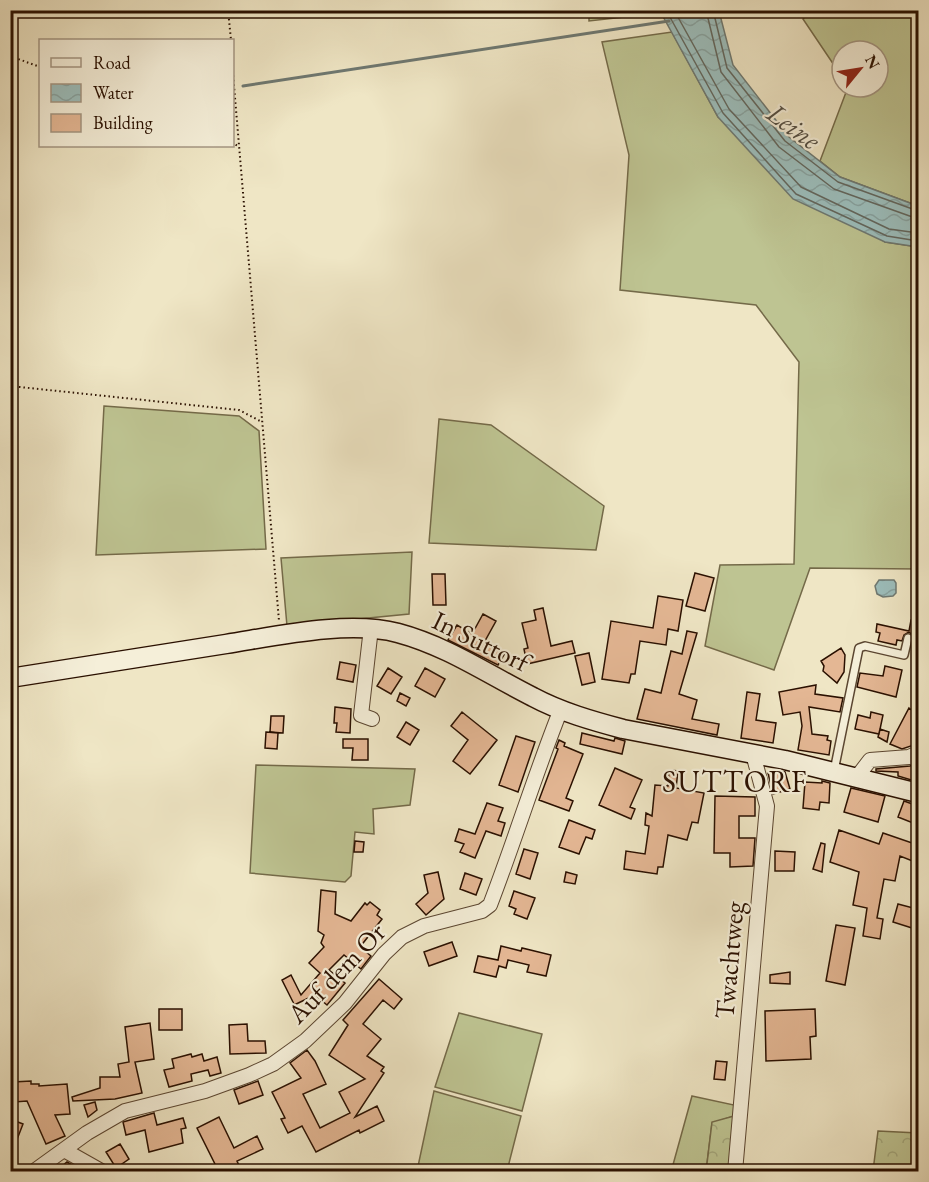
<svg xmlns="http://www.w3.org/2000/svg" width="929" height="1182" viewBox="0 0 929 1182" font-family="'EB Garamond',serif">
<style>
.grass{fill:#bec492;stroke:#746a49;stroke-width:1.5}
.forest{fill:url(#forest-crowns);stroke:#746a49;stroke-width:1.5}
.water{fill:url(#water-waves);stroke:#6e7871;stroke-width:1.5}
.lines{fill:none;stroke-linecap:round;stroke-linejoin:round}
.shore{stroke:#63675e;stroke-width:1.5}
.stream{stroke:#6e7871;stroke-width:3}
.building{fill:#e4b794;stroke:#2a1000;stroke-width:1.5}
.lane-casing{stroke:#5b4631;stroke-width:10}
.street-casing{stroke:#5b4631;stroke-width:16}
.secondary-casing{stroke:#2a1000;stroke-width:21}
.path{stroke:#2a1000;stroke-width:2;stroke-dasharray:1.5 3;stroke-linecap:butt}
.lane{stroke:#f5efd9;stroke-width:7}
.street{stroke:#f5efd9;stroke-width:14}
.secondary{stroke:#f5efd9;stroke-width:18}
.labels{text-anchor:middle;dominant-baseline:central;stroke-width:4.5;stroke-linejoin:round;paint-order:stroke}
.street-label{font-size:27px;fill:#2a1000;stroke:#f5efd9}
.water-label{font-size:28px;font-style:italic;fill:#524d42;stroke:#f5efd9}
.quarter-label{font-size:30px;letter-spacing:1.5px;fill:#2a1000;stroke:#f5efd9}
</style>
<defs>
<pattern id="forest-crowns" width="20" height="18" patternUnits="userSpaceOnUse" patternTransform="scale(1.5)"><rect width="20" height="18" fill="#bec492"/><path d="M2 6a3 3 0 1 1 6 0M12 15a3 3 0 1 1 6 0" fill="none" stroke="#a3a77c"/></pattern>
<pattern id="water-waves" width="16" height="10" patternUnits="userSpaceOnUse" patternTransform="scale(1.5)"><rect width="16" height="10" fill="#9cbebc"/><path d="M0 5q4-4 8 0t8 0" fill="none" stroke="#87a2a0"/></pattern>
</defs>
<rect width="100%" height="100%" fill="#efe6c5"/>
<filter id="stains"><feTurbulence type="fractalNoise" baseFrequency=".00333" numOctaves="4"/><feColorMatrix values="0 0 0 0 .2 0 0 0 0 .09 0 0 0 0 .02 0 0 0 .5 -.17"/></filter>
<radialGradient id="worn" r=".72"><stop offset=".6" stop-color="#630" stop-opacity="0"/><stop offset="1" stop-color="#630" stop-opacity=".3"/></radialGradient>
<path class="grass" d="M660,10V13L589,21V11Z
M810,11H918V206L840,177L820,161L848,87H878V51H842V77L803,19Z
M672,32L718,117L885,242L918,247V569L810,568L774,670L705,646L720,565L794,564L799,362L756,305L620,290L629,155L602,42Z
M104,406L239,416L259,431L266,549L96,555Z
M439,419L491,425L604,506L596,550L429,543Z
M412,552L409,614L287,626L281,558Z
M256,765L415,769L410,805L373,809L374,834L355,832L351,876L345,882L250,873Z
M459,1013L542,1034L522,1111L435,1087Z
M434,1091L521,1116L507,1171H417Z
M692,1096L734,1105V1116L712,1123L706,1171L671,1172Z"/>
<path class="forest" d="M734,1116L730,1171L706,1172L712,1122Z
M878,1131L918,1133V1171H873Z"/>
<path class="water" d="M660,11H719L733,65L789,137L840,177L918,206V247L885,242L793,199L718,117Z
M879,580H894L896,583V593L893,596L883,597L877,594L875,586Z"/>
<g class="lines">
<path class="shore" d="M666,10L723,113L796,194L887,236L918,241
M674,10L729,109L801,187L889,229L918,233
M706,10L721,72L779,147L834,189L918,219
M713,10L727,68L785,141L838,182L918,211"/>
<path class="stream" d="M243,86L669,21"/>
</g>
<path class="building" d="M695,573L714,578L705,611L686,606Z
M432,574H445L446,605H433Z
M658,596L683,600L678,631L668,629L666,645L640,641L635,674H631L629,683L602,679L611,621L653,628Z
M543,608L551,646L572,641L575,653L527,664L524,649L528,648L522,623L536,620L534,610Z
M483,614L496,621L485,641L505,653L498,665L448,640L457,625L472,634Z
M911,620L918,621V643L913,642V636L909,632L904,635L902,641L897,640L896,645L878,641L880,633L876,632L877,624L909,631Z
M687,631L697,633L679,694L697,700L692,719L719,724L717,735L637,719L645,689L661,693L671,651L682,654Z
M841,648L845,655L844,672L837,683L823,671L824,666L821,661Z
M589,653L595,682L582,685L575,656Z
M340,662L356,665L353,682L337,679Z
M885,666L902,670L896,697L857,687L860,673L883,676Z
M388,668L402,677L391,694L377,686Z
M425,668L445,679L435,697L415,686Z
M816,685L815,694L843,698L840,712L809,707L812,734L828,736L827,740L831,741L829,755L798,750L802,726L800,712L783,715L779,692Z
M747,692L760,694L756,720L776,723L773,743L741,738Z
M400,693L410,698L406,706L397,701Z
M335,707L351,709L350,733L336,732L337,723H334Z
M909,708L918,715V732L911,746L902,749L890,744Z
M462,712L497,740L470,774L453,761L468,740L451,726Z
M871,712L883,715L879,734L855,729L858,715L870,718Z
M271,716H284L283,733L270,732Z
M406,722L419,730L410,745L397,737Z
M880,729L889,732L887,742L878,737Z
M266,732L278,733L277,749L265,748Z
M582,733L614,741L615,738L625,741L622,754L580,744Z
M516,736L535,742L518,792L499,785Z
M343,739H368V760H352L353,748H343Z
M559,740L565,743L564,746L583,754L566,798L573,801L569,811L539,800L558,749L556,748Z
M918,763V782L898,776V772L876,771V769L910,766Z
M615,768L642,780L630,807L635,809L631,819L599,805Z
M669,770L678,771L676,788L704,793L698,823L692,822L687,840L668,835L663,867H658L657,874L624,869L626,851L645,854L649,826L645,825L646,813L652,816L655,785L668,786Z
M775,770L785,772L790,789L773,794L768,773Z
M822,781L830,783L829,803L820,802L819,810L803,808L805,782L822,783Z
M851,788L885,796L878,822L844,812Z
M715,796L755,797V816H739V838H755L753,866L730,867V853H714Z
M904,801L918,806V825L898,817Z
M487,803L503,808L498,821L505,823L501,836L486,831L475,858L460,852L464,844L455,841L459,829L475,834Z
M569,820L595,830L592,839L586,837L579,854L559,847Z
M839,830L879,844L883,833L918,845L915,862L900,856L895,881L884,879L877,918L883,919L880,939L863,936L867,908L853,905L859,872L830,862Z
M355,841L364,842L363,852H354Z
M821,843L825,844L822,872L813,869Z
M524,849L538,853L530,879L516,874Z
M775,851L795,852L794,871H775Z
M438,872L444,899L426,915L416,904L428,893L424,875Z
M566,872L577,875L575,884L564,882Z
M465,873L482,879L476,895L460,889Z
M321,890L336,892L335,914L351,921L365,903L367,905L370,902L380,910L377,915L382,919L360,947L371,956L361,969L344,955L329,970L345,983L327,1005L315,995L292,1006L294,1004L282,980L291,975L301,995L320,973L309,963L324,947L321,943L324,935L318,931Z
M514,891L535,898L527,919L514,914L516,909L509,906Z
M898,904L917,909L912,928L893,922Z
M836,925L855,928L845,985L826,981Z
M452,942L457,956L429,966L424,952Z
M501,946L521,951L522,948L551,955L546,976L527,972L529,965L508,960L506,968L499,966L496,977L474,972L478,956L498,960Z
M790,972V984L770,983V975Z
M379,979L402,999L394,1009L383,1000L363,1024L381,1039L367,1056L384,1067L381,1071L384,1073L355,1117L377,1106L384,1121L360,1133L359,1130L316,1152L302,1126L288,1133L281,1119L285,1118L272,1092L301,1078L290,1063L307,1050L315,1061L326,1084L303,1094L320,1128L350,1113L339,1092L365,1079L329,1055L348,1025L343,1020Z
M159,1009H182V1030H159Z
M815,1009L816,1036L810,1037L811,1059L766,1061L765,1011Z
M150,1023L154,1059L135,1062L142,1093L115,1099L73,1101L72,1097L100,1088V1077H120L118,1064L129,1062L125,1027Z
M247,1024L248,1041H265L266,1053L230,1054L229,1025Z
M191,1054L192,1057L202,1054L204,1061L217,1057L221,1073L210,1076L208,1070L191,1074L192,1081L169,1087L164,1070L174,1068L172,1059Z
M716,1061L727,1062L725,1080L714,1079Z
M31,1081V1084H39V1086L67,1084L70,1114L55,1115L65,1136L46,1144L27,1101L14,1102L13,1082Z
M258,1081L263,1095L239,1104L234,1090Z
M95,1102L97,1110L88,1117L84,1105Z
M154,1113L157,1125L183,1118L186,1128L181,1129L183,1143L149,1152L145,1130L126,1135L123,1122Z
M219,1117L234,1148L257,1136L263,1149L237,1161L242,1172H219L197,1128Z
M10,1119L23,1124L11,1155H10Z
M120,1144L129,1159L116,1168L106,1152Z
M67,1162L84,1172H55Z"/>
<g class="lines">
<g class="lane-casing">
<path id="lane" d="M834,771L859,648L865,646L904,655L908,638"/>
</g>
<g class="street-casing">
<path id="street" d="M371,628L361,715L372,719
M857,777L870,760L909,757L918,753
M64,1150L103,1172
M33,1172L87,1133L125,1111L205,1091L249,1075L273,1064L305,1041L345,1003L384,954L402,937L424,926L482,911L490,905C515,840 535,774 561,709
M735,1172L767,806L753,754"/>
</g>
<g class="secondary-casing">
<path id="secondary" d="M10,678C82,666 154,655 226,644C277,636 348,620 398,633C447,646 489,675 533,697C561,712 593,721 623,729L785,760L918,793"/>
</g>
<path class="path" d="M228,10L231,40
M10,56L40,67
M232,62L279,621
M232,142L239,147
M10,386L239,410L262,422"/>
<use href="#lane" class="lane"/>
<use href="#street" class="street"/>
<use href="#secondary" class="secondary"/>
</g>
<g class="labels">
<g class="street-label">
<text transform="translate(481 641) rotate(26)">In Suttorf</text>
<text transform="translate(729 960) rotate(-85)">Twachtweg</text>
<text transform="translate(336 973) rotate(-46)">Auf dem Or</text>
</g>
<g class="water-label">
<text transform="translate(794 126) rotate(36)">Leine</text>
</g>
<g class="quarter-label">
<text x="735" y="781">SUTTORF</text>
</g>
</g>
<rect width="929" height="1182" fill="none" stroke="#efe6c5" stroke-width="36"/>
<rect x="12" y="12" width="905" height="1158" fill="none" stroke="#2a1000" stroke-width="3"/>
<rect x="18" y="18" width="893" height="1146" fill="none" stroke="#2a1000" stroke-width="1.5"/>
<rect x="39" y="39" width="195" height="108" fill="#f5efd9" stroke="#a49682" stroke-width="1.5"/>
<rect x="51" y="58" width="30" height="9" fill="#f5efd9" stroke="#a49682" stroke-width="1.5"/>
<text x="93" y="69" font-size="18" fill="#2a1000">Road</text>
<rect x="51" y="84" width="30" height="18" fill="url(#water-waves)" stroke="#a49682" stroke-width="1.5"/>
<text x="93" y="99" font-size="18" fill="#2a1000">Water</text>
<rect x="51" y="114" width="30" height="18" fill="#e4b794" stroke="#a49682" stroke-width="1.5"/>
<text x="93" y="129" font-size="18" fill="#2a1000">Building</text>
<g transform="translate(860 69) rotate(60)"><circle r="28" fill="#f5efd9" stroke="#a49682" stroke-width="1.5"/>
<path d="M0-4.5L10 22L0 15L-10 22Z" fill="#8f2418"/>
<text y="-9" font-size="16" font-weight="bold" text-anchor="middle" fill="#2a1000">N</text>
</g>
<rect width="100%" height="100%" filter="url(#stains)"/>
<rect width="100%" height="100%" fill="url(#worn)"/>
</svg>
